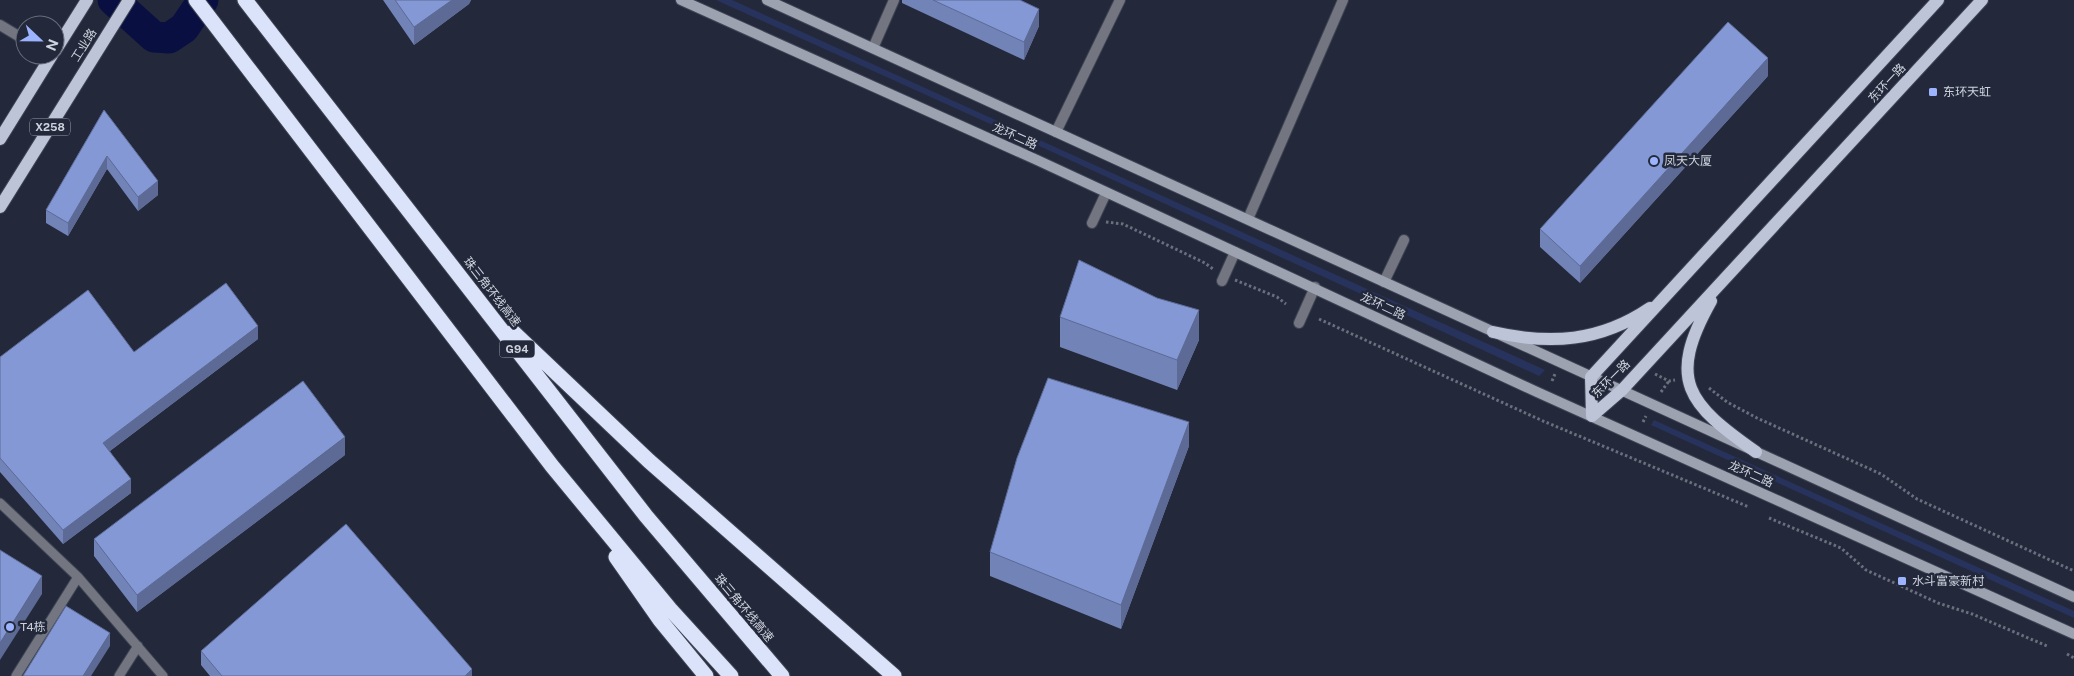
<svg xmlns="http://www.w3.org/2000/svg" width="2074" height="676" viewBox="0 0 2074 676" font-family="'Public Sans','Noto Sans SC',sans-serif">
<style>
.green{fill:#27335c}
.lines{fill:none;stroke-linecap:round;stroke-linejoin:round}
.river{stroke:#091041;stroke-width:31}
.service-casing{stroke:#3e4454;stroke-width:11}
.minor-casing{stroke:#3e4454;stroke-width:12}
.tertiary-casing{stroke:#3e4454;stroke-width:12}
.secondary-casing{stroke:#3e4454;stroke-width:12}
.primary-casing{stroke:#3e4454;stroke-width:14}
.motorway-casing{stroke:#3e4454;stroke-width:17}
.path{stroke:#6a6f7e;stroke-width:3;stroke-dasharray:2.5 2.5;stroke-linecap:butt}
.service{stroke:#737680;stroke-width:9}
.minor{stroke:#737680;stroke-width:10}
.tertiary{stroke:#737680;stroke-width:10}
.secondary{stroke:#9da2b1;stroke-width:10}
.primary{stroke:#bdc4d8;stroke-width:12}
.motorway{stroke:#dae3fa;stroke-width:15}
.wall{fill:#7283b7}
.shaded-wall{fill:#5c6a95}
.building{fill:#8498d5;stroke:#5c6a95}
.poi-dot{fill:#9cb4fd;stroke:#23293a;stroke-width:2}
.labels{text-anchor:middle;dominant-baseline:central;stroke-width:5;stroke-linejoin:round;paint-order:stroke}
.shield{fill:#23293a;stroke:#9b9fad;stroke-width:1}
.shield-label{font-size:11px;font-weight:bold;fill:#ced2de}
.street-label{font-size:12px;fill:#ced2de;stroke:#23293a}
.poi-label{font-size:12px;fill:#ced2de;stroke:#23293a;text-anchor:start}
</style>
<rect width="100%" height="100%" fill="#23293a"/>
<path class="green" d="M716,0H732L1545,370L1539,376L1048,150Z
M1654,420L2074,611V618L1651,425Z"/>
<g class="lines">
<path class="river" d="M113,0L154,37L169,38L184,28L203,0"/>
<g class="service-casing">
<path id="service" d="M0,503L78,577L163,676
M16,676L78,577
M119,676L138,646"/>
</g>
<g class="minor-casing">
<path id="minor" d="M873,48L894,0
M1056,132L1120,0
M1248,219L1343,0
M1092,223L1106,193
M1222,281L1235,252
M1384,282L1404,240
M1299,323L1315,287"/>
</g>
<g class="tertiary-casing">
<path id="tertiary" d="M0,25L25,40"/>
</g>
<g class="secondary-casing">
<path id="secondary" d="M681,0L1037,160L1537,392L2074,634
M767,0L2074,597"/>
</g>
<g class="primary-casing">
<path id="primary" d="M55,51L87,0
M0,139L52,55
M0,207L129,0
M1711,301C1666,381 1688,404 1756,452
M1493,332C1550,345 1600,342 1650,308
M1592,416L1622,390L1982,0
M1592,416L1591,377L1938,0"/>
</g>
<g class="motorway-casing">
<path id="motorway" d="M196,0L552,466L670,609L731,676
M245,0L646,516L782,676
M513,332L649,461L894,676
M616,557L660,620L706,676"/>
</g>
<path class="path" d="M1106,222L1123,224L1205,263L1213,269
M1235,280L1277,297L1286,304
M1319,319L1543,421L1749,507
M1655,374L1669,381L1675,380
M1552,381L1555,374
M1709,388L1727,402L1757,418L1881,474L1917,499L2074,571
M1661,392L1669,381
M1643,422L1646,416
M1769,518L1841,548L1866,570L1938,603L1972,614L2047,646
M2067,654L2074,658"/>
<use href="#service" class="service"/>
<use href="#minor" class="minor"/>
<use href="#tertiary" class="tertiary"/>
<use href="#secondary" class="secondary"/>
<use href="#primary" class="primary"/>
<use href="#motorway" class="motorway"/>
</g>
<path class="wall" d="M383,0H471L469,4L414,45Z
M902,0H1020L1039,26L1024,60L902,3Z
M1768,76L1580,283L1540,247V229Z
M104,110L158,195L138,211L107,169L68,236L46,223V210Z
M1060,317L1199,340L1177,390L1060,347Z
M258,339L110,451L131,493L63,544L0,472V357L134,352Z
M1189,446L1121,629L990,576V552Z
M345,455L137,612L94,556V539Z
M201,651L472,676H210L201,665Z"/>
<path class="shaded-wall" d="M452,0H471L469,4L414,45V27Z
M1039,9V26L1024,60V42Z
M1768,58V76L1580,283V266Z
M107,156V169L68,236V223Z
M158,181V195L138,211V197Z
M1199,310V340L1177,390V360Z
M258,326V339L103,456V443Z
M1189,422V446L1121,629V605Z
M345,437V455L137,612V595Z
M131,479V493L63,544V530Z
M42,576V594L0,660V643Z
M110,633V646L91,676H83Z
M472,669V676H465Z"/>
<path class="building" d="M395,0H452L414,27Z
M933,0H1020L1039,9L1024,42Z
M1728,22L1768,58L1580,266L1540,229Z
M104,110L158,181L138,197L107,156L68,223L46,210Z
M1079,260L1157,298L1199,310L1177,360L1060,317Z
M226,283L258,326L103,443L131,479L63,530L0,458V357L88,290L134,352Z
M1048,378L1189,422L1121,605L990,552L1017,458Z
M303,381L345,437L137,595L94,539Z
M346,524L472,669L465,676H222L201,651Z
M0,550L42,576L0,643Z
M66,606L110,633L83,676H23Z"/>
<g class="poi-dot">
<rect x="1928" y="87" width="10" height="10" rx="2.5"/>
<circle cx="1654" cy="161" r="5"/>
<rect x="1897" y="576" width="10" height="10" rx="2.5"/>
<circle cx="10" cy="627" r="5"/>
</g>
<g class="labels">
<g class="shield">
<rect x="30" y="118.5" width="40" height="17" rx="4"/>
<rect x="499.5" y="340.5" width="35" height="17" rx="4"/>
</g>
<g class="shield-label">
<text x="50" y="127">X258</text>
<text x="517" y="349">G94</text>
</g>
<g class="street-label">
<text transform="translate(84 45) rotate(-58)">工业路</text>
<text transform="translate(1887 83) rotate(-47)">东环一路</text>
<text transform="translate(1015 136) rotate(24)">龙环二路</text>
<text transform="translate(492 292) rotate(52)">珠三角环线高速</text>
<text transform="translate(1383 306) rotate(25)">龙环二路</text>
<text transform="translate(1611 379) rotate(-45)">东环一路</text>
<text transform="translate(1751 474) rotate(24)">龙环二路</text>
<text transform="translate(744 608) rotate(50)">珠三角环线高速</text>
</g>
<g class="poi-label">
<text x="1943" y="92">东环天虹</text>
<text x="1664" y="161">凤天大厦</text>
<text x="1912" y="581">水斗富豪新村</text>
<text x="20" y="627">T4栋</text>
</g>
</g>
<g transform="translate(40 40) rotate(112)"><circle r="24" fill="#23293a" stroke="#676d7c"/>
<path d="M0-4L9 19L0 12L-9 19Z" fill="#9cb4fd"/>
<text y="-8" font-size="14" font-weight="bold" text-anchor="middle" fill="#ced2de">N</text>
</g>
</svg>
